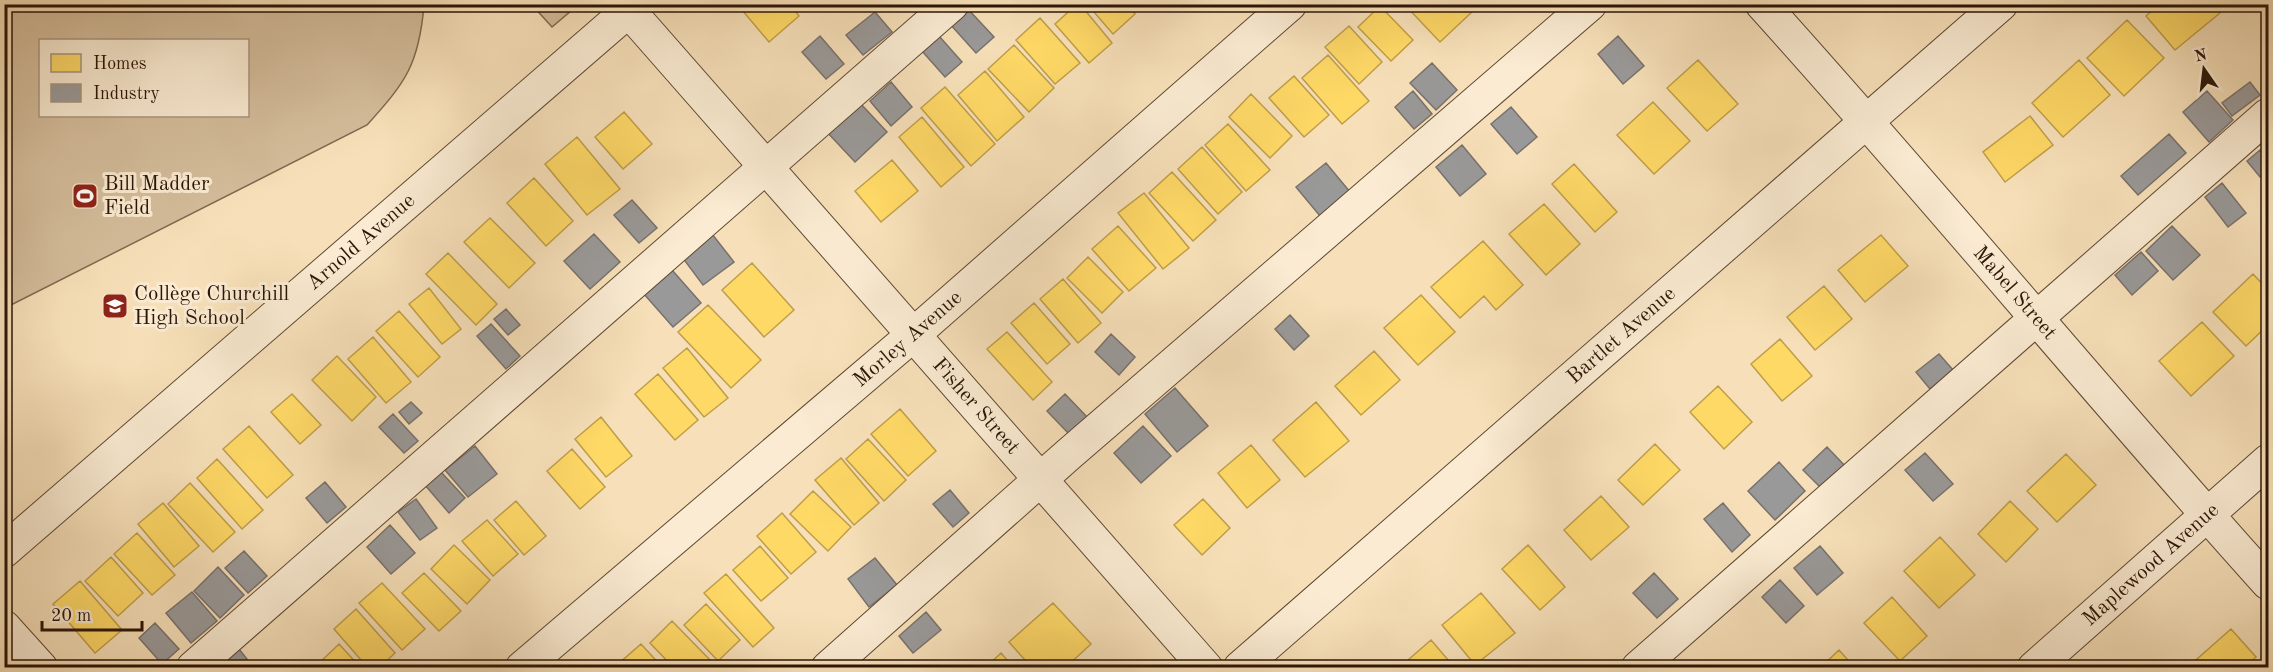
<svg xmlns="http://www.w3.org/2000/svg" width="2273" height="672" viewBox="0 0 2273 672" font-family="'Old Standard TT',serif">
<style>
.green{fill:#d4bd9b;stroke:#806950;stroke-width:1.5;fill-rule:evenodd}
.homes{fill:#ffd966;stroke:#bf9e49;stroke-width:1.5}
.industry{fill:#999;stroke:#78716d;stroke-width:1.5}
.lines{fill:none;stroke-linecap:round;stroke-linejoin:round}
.minor-casing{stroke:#5e4833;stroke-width:35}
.minor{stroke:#faebd2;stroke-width:33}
.labels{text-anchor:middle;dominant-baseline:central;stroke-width:6;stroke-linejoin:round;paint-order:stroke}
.poi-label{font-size:21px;fill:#2b1506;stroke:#faebd2;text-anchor:start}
.street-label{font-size:21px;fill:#2b1506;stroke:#faebd2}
</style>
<rect width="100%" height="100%" fill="#f7e0b9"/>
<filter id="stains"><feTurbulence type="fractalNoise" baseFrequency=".00333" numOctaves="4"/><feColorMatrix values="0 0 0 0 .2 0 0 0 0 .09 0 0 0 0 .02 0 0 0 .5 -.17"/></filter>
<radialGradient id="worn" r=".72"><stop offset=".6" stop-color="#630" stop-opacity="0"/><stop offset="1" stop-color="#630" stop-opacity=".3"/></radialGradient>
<path class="green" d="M4,5L5,4L424,5C419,64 406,82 367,125L5,308ZM40,40H248V116H40Z
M532,5H578L552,27Z"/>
<path class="homes" d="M737,4H790L799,16L769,42Z
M1077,4H1080L1112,43L1089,63L1055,24Z
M1087,4H1127L1135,14L1113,34Z
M1404,4H1467L1473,11L1440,42Z
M2159,4H2213L2220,13L2175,50L2146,16Z
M1380,6L1413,40L1391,61L1358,27Z
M1040,18L1080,63L1055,84L1016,40Z
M2127,20L2164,58L2124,96L2087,58Z
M1349,26L1382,62L1359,84L1325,47Z
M1014,45L1054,88L1029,112L988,69Z
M1328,55L1369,101L1342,124L1302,78Z
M1698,60L1738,104L1707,131L1667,88Z
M2079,60L2110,95L2063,137L2032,103Z
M985,71L1024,117L997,141L958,95Z
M1294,76L1329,115L1304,137L1269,98Z
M945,87L995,144L971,166L921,108Z
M1251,94L1292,136L1270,158L1229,117Z
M1653,102L1690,141L1654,174L1617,135Z
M624,112L652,144L623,169L595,137Z
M2030,116L2053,145L2005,182L1983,152Z
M922,117L964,167L941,187L899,137Z
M1228,124L1270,170L1246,191L1205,145Z
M577,137L620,189L587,215L545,164Z
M1202,147L1242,192L1218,214L1178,169Z
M892,160L918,191L881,222L855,191Z
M1574,164L1617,212L1595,232L1552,184Z
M1172,172L1216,220L1193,241L1149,193Z
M534,178L573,221L546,246L507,203Z
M1144,193L1189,248L1163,269L1118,213Z
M1544,204L1580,244L1546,275L1509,234Z
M490,218L535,263L509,288L464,242Z
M1118,226L1156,268L1129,291L1092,249Z
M1881,235L1908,266L1865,302L1838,270Z
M1483,241L1523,285L1496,310L1484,296L1460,318L1431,287Z
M448,253L497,304L476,325L426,274Z
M1088,257L1123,292L1102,313L1067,278Z
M752,263L794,310L764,337L722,290Z
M2253,274L2268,290V325L2246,346L2213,312Z
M1063,279L1101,323L1078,343L1040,299Z
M1824,286L1852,319L1815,350L1787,317Z
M429,288L461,329L442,344L409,304Z
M1421,295L1455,332L1418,365L1384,328Z
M1034,303L1070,344L1047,364L1011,323Z
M708,305L761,360L731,388L678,332Z
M399,311L440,357L418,377L376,331Z
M2202,322L2234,356L2191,396L2159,361Z
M1007,332L1052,382L1033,400L987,349Z
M373,337L411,382L386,403L348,359Z
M1780,339L1812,376L1782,401L1751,364Z
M687,348L728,398L704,417L663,368Z
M1374,351L1400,380L1361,415L1335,386Z
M337,356L376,397L352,421L312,380Z
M658,374L698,420L675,440L635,394Z
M1718,386L1752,422L1724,449L1690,412Z
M292,394L321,425L300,444L271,412Z
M1316,402L1349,441L1305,477L1273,440Z
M900,409L936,451L908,476L871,434Z
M601,417L632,456L606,477L575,439Z
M249,426L293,475L267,498L223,449Z
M868,439L906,480L884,501L846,459Z
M1655,444L1680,470L1643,505L1618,480Z
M1251,445L1280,480L1247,508L1218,473Z
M572,449L605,487L580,509L547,471Z
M2066,454L2096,485L2057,522L2027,491Z
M841,458L879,503L854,525L815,480Z
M217,459L263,510L242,529L197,478Z
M190,483L235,532L213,552L168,504Z
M813,491L851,527L828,551L790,514Z
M1601,496L1629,527L1591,560L1564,530Z
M1203,499L1230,528L1202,555L1174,525Z
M516,501L546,536L524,555L494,520Z
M2010,501L2038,529L2006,562L1978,534Z
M163,503L199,546L174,567L138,524Z
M782,513L816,552L791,574L757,536Z
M487,520L518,554L493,576L462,541Z
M137,533L175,575L152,595L114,554Z
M1940,537L1975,575L1939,608L1904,571Z
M454,545L490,580L467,604L431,569Z
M1528,545L1565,587L1540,610L1502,569Z
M760,546L788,578L761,601L733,570Z
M111,557L143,593L118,616L85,581Z
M424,573L461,611L439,631L402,593Z
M726,574L774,628L753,647L704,593Z
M80,581L122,630L95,653L53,604Z
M382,583L425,629L402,650L359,603Z
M1481,593L1515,633L1475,665L1442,625Z
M1892,597L1927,636L1900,661L1864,623Z
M1053,603L1091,644L1065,668H1032L1009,642Z
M706,604L740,640L718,661L684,625Z
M356,609L395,653L379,668H368L334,629Z
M672,621L712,662L707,668H674L650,643Z
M2231,629L2256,657L2244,668H2191L2189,666Z
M1431,640L1455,668H1406L1411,663L1408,660Z
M339,644L361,668H314Z
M641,644L663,668H619L617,665Z
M1839,650L1855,668H1820Z
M1001,653L1014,668H985Z"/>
<path class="industry" d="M967,8L994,37L976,53L950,24Z
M875,12L892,32L863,55L846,35Z
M820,36L844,64L826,79L802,52Z
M939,36L962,62L945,77L922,51Z
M1618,36L1644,66L1623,84L1598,54Z
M1432,63L1457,90L1436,110L1410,83Z
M891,82L912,107L891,126L870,101Z
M2250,82L2260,95L2232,116L2222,103Z
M1413,91L1432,114L1414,129L1395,107Z
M2207,91L2233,120L2209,142L2183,112Z
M860,103L887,132L855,162L827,132Z
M1511,107L1537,137L1517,154L1491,124Z
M2169,134L2186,153L2138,195L2121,176Z
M1462,145L1486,174L1460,196L1436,167Z
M2260,150L2268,160V170L2260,177L2247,161Z
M1326,163L1350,192L1320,216L1296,187Z
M2222,183L2246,213L2228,227L2205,197Z
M632,200L657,228L639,243L614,215Z
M2172,226L2200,255L2173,280L2146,251Z
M594,234L620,262L590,289L564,261Z
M712,234L734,262L703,285L682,257Z
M2141,252L2158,271L2132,295L2115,275Z
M672,270L701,303L673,327L644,294Z
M506,309L520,325L508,335L494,319Z
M1290,315L1309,336L1294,350L1275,329Z
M491,324L520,356L506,369L477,336Z
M1111,334L1135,357L1119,375L1095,352Z
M1939,354L1953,370L1930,389L1916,372Z
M1175,388L1208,426L1177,452L1145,414Z
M1065,394L1088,418L1070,435L1047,411Z
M411,402L422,413L409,424L399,412Z
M393,414L418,441L404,453L379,427Z
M1143,426L1171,456L1141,483L1114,453Z
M475,446L497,474L468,497L445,470Z
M1827,447L1846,467L1822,489L1803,470Z
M1925,453L1953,484L1933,501L1905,470Z
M1779,462L1805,491L1775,520L1748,491Z
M441,472L465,498L449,513L425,485Z
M325,482L346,507L327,523L306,498Z
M950,490L969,513L953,527L933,504Z
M416,499L437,528L420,540L398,512Z
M1723,503L1750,535L1732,552L1704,519Z
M390,525L415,553L391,574L367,547Z
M1820,546L1843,573L1817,595L1794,568Z
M244,551L267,576L248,593L225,568Z
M875,558L897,585L869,607L848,579Z
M218,567L244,595L220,618L194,591Z
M1654,573L1678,599L1657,618L1633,593Z
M1780,580L1804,606L1786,623L1762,597Z
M192,592L217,621L191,643L166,613Z
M926,612L941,630L913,653L899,636Z
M155,623L179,649L162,664L139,638Z
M239,649L254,668H217Z"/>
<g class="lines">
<g class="minor-casing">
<g id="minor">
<path id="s1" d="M1762,4C1934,194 2097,393 2268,583"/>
<path id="s2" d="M629,11L1206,668"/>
<path id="s3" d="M4,551L636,4"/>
<path d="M4,627L41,668"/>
<path d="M193,668L952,4"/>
<path id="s4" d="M522,668L913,335L1290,4"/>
<path d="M828,668L1069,454L1590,4"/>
<path id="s5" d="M1240,668L2001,4"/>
<path d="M1638,668L2268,115"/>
<path id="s6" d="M2034,668L2268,461"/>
</g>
</g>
<use href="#minor" class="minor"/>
</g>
<defs>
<g id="stadium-square" transform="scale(1.35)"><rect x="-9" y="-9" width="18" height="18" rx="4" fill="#8f2418" stroke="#faebd2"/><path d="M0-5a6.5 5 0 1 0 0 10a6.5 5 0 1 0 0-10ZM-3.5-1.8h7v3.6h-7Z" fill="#fff"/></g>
<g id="school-square" transform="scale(1.35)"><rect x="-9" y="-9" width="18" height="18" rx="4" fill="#8f2418" stroke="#faebd2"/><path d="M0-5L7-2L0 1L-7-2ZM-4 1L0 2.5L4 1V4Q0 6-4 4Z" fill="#fff"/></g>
</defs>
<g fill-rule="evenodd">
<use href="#stadium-square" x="85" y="196"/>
<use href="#school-square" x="115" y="306"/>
</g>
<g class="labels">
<g class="poi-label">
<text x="104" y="184">Bill Madder<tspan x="104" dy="24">Field</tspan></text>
<text x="134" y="294">Collège Churchill<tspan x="134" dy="24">High School</tspan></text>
</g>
<g class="street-label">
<text stroke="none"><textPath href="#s3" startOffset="472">Arnold Avenue</textPath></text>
<text stroke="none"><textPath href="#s1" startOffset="384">Mabel Street</textPath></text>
<text stroke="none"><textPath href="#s5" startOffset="506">Bartlet Avenue</textPath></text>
<text stroke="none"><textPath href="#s4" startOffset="507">Morley Avenue</textPath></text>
<text stroke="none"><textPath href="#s2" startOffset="526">Fisher Street</textPath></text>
<text stroke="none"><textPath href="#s6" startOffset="156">Maplewood Avenue</textPath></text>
</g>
</g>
<rect width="2273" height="672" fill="none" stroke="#f7e0b9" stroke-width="24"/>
<rect x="6" y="6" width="2261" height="660" fill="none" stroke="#2b1506" stroke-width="3"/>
<rect x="12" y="12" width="2249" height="648" fill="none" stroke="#2b1506" stroke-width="1.5"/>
<rect x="39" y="39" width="210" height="78" fill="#faebd2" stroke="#a79580" stroke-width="1.5"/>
<rect x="51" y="54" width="30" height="18" fill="#ffd966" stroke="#a79580" stroke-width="1.5"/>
<text x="93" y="69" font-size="18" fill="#2b1506">Homes</text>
<rect x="51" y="84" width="30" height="18" fill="#999999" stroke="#a79580" stroke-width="1.5"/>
<text x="93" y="99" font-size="18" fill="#2b1506">Industry</text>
<g transform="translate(2204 69) rotate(346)" stroke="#faebd2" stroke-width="4.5" paint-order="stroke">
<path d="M0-4.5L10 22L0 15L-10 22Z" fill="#2b1506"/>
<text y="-9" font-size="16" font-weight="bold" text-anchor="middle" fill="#2b1506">N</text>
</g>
<path d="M42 621v9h100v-9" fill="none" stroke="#2b1506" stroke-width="3"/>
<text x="51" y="621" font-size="18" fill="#2b1506" stroke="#faebd2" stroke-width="4.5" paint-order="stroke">20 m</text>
<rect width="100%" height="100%" filter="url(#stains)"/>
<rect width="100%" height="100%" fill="url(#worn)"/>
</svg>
